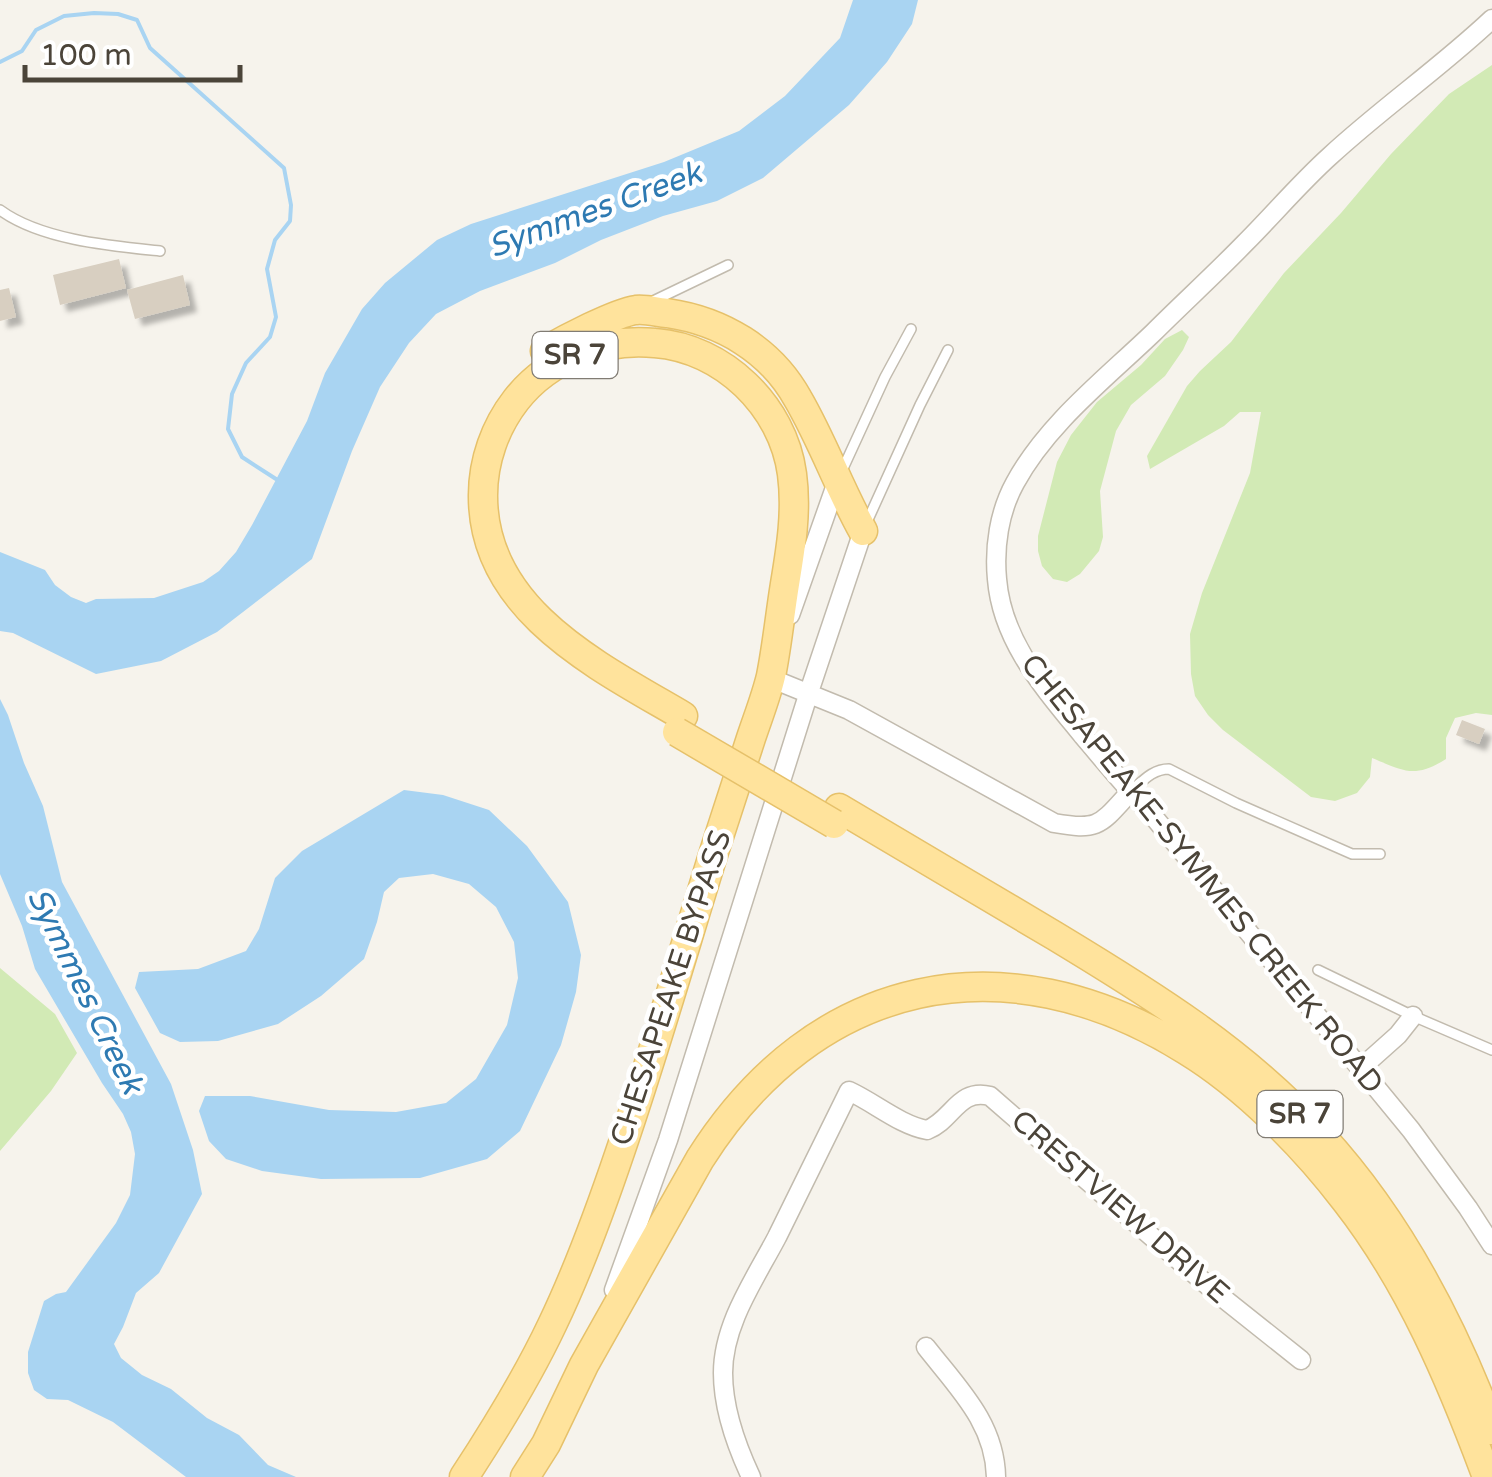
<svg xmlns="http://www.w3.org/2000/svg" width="1492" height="1477" viewBox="0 0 1492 1477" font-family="'Varela Round',sans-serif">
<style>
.green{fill:#d2eab5}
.water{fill:#a9d4f2}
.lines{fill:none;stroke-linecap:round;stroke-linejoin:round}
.stream{stroke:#a9d4f2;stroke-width:4}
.building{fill:#d8cfc1;filter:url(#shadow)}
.lane-casing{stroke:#c2bbae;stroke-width:12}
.street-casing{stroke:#c2bbae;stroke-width:21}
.primary-casing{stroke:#e6c16a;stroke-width:31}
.lane{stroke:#fff;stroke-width:9}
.street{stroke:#fff;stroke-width:18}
.primary{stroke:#ffe39c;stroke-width:28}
.primary-bridge-casing{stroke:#e6c16a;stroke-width:31;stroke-linecap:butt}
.primary-bridge{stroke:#ffe39c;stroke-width:28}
.labels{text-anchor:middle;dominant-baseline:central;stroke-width:9;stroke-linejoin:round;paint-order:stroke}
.shield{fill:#fff;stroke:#817c74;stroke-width:2.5}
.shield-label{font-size:28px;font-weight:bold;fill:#4b4439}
.street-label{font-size:30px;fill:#4b4439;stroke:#fff}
.water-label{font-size:32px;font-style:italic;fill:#2e7ab2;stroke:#fff}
</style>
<defs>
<filter id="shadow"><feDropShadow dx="7" dy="7" stdDeviation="2.5" flood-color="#0004"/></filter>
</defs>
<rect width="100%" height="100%" fill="#f6f3ec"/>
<path class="green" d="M1492,65V715L1476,713L1455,718L1446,738V759C1414,779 1404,771 1372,758L1370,777L1357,793L1335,801L1311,797L1223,730L1208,715L1195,696L1191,674L1190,634L1202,593L1250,473L1261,412H1240L1224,426L1150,469L1147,456L1187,386L1200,371L1231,342L1284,273L1341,213L1391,154L1449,94Z
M1182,330L1189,337L1183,350L1165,376L1131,405L1116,431L1100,491L1103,537L1099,551L1080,574L1067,582L1053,579L1042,566L1038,551V536L1057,462L1071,435L1097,402L1141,365L1165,339Z
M0,968L55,1014L77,1053L51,1091L0,1151Z"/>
<path class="water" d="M853,0H918L912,24L887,62L849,105L763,178L717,201L663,216L601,240L555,263L480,291L436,314L409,343L380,387L352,451L312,559L217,632L161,661L96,674L13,633L0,631V552L45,570L55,585L71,597L86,603L96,599L154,598L203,582L219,571L236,552L252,525L307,421L325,373L362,309L385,283L437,240L471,224L664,162L739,131L785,96L840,38Z
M0,699L8,715L24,763L43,806L62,882L171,1084L193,1150L202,1194L159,1273L136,1293L123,1327L114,1344L121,1358L142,1375L171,1389L207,1418L239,1435L268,1465L296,1477H186L113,1422L68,1400L47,1399L34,1390L28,1373V1352L44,1301L56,1294L66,1292L116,1223L130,1195L135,1154L131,1132L123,1114L102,1083L35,969L22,926L0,874Z
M404,790L443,795L489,810L527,846L568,902L581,955L576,992L561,1045L520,1131L487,1159L420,1178L321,1179L262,1171L226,1159L209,1141L199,1111L205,1096H250L329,1110L396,1112L446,1103L476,1079L507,1025L518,978L514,942L496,907L469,884L433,874L399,878L384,892L377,922L364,959L321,996L278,1024L218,1041L180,1042L160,1033L135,988L139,972L198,969L246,951L259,929L275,878L302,851Z"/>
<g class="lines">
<path class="stream" d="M0,62L22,51L36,30L64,16L94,13L118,14L137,20L150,48L284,168L291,205L290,221L275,240L267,269L276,317L270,337L246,363L232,394L228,429L242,457L276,479"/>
</g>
<path class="building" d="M119,259L126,288L60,305L53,275Z
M183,275L190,305L135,319L127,290Z
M9,288L16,317L0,321V290Z
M1462,720L1485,729L1479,744L1456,735Z"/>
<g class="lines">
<g class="lane-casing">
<path id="lane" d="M0,210C41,240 111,246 160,251
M649,303L728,265
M840,475L885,377L911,329
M866,524L920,405L948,350
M1130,792C1142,782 1152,769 1169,769L1236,803L1352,854H1380
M1318,970L1413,1016L1492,1050"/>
</g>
<g class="street-casing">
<path id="street" d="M1492,19C1440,68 1382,108 1330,156C1300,183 1274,214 1245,243C1215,274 1183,303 1153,333C1105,379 1047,424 1015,483C999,512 994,547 997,579C1002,642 1045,689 1083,736C1106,763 1128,790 1153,816L1411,1130L1468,1208L1492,1245
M790,615L837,482
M772,673L770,678L849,710L1054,823C1099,831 1100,825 1130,792
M1361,1068L1398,1035L1413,1016
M614,1290L668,1140L809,692L863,531
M926,1347C958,1388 995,1423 996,1477
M751,1477C736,1445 723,1408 723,1373C723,1324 755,1279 777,1237C801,1189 825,1140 849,1091C875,1103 900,1125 927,1130C953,1120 958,1088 990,1096L1213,1290L1301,1360"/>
</g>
<g class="primary-casing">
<path id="primary" d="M545,351C564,340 615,313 636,310C646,309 657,312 667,313C722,321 771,350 798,399C823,442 839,488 863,531
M839,808C911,851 983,893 1055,936C1151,994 1245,1052 1321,1136C1399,1221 1452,1323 1492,1430
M464,1477C496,1428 527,1378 552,1325C579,1269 600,1211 620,1152C654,1053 683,952 714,852C726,814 739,776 751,738C758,717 766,697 771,676C777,646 780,615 785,584C791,548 797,511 792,474C783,406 723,348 655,343C603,338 549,358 516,400C495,427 483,461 483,495C482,610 598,666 683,716
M525,1477L546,1444L584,1365L700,1159C815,977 1004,937 1186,1050C1245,1086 1304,1146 1346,1201C1410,1283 1451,1380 1487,1477"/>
</g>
<use href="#lane" class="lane"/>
<use href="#street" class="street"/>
<use href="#primary" class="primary"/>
<g class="primary-bridge-casing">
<path id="primary-bridge" d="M677,732L834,824"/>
</g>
<use href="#primary-bridge" class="primary-bridge"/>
</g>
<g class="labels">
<g class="shield">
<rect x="532.5" y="332" width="85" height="46" rx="8"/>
<rect x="1257.5" y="1091" width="85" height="46" rx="8"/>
</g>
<g class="shield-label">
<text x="575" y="355">SR 7</text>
<text x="1300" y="1114">SR 7</text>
</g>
<g class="street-label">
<text transform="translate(1202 874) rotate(51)">CHESAPEAKE-SYMMES CREEK ROAD</text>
<text transform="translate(671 988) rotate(-72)">CHESAPEAKE BYPASS</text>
<text transform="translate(1120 1207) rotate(41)">CRESTVIEW DRIVE</text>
</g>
<g class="water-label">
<text transform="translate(595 210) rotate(-20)">Symmes Creek</text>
<text transform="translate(85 991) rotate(64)">Symmes Creek</text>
</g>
</g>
<path d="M25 65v15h215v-15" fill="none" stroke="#4b4439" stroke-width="5"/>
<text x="40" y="65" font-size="30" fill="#4b4439" stroke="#ffffff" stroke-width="8" paint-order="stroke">100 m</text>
</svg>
